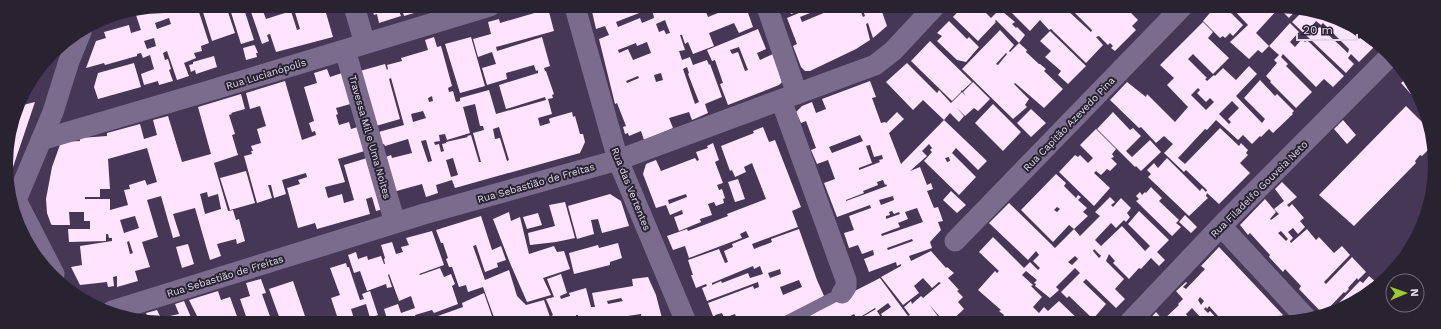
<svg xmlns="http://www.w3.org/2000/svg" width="1441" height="329" viewBox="0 0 1441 329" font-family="'Work Sans',sans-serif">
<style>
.building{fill:#ffe3ff;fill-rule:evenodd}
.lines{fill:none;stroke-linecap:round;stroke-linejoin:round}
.lane{stroke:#7b6b8d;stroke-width:11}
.street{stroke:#7b6b8d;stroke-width:21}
.labels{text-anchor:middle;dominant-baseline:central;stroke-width:4;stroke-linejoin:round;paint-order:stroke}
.street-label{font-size:10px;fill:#e0d7eb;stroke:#292231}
</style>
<rect width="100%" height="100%" fill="#463756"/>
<path class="building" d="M164,6H174L175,9L183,6H197L209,43L201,46L202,51L194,53L196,58L184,63L189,76L177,80L167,51L163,53L165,60L168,59L171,69L169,70L173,81L159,85L158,81L144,85L141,74L154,69L150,55L143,58L141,53L137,54V56L105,65L104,63L86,68L96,41L106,38L104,32L129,25L131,33L141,30L136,15L152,8ZM169,18L171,24L157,29L155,23ZM154,38L156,46L147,49L144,41Z
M201,6H226L235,33L212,41Z
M229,6H243L254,40L241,44Z
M249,6H261L266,19L291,11L297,30L300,29L293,6H324L333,37L276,52L270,34L267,35L269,41L262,44Z
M265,6H280L266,11Z
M371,6H400L398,8L401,16L379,23L377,14L374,15Z
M401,6H434V7L404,16Z
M591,7H704L708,17L733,7H746L753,27L739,33L734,23L709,33L714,46L693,54L688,42L685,44L682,35H680L685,50L679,51L682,60L690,57L693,65L707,60L709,65L710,64L722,97L705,104L708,113L692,120L689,112L669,118L673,128L644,140L641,131L629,136L628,133L625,134L623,127L626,126L617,103L615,104L599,39L609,35L605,26L596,29ZM652,8L654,18L642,23L640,18L618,27L616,22ZM665,20L670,33L666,34L664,30L659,32L656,24ZM647,42L651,53L633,60L628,49L619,53L618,50L636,43L637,46ZM687,67L689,73L688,74L699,102L695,104L683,69ZM661,73L663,80L656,82L654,75ZM638,76L639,78L627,83L626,81Z
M788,7H809L791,14Z
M813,7H835L836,8L839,7H859L863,17L865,16L862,7H887L881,9L887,26L873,38L868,23L866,24L870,40L856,49L810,71H805L801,67L793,46L797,44L787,18ZM820,9L821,11L825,9L826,12L802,22L800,17Z
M898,7H905L900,12Z
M962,7H980L991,18L996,13L990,7H1003L1004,11L1003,12L1015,22L1012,24L1016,28L1017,27L1025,35L1019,43L996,20L995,21L996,22L978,41L953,17Z
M1012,7H1134L1130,12L1138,20L1132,26L1136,30L1115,51L1111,48L1113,46L1110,43L1108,45L1099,36L1096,37L1103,45L1086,63L1051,29L1049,30L1040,20L1030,31L1009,10ZM1069,7L1092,30L1091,32L1067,10Z
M1215,7H1225L1243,25L1233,36L1230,33L1225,38L1223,36L1220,38L1203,21Z
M1231,7H1248L1250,9L1251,7H1274L1277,10L1256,33L1269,46L1290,23L1299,32L1290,42L1295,47L1302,39L1305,42L1307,40L1344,76L1333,87L1324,79L1316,87L1283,54L1281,57L1288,64L1286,66L1312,92L1296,108L1270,82L1271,81L1266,76L1277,63L1274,60L1279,55L1269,46L1262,53L1258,50L1249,59L1230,42L1248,25Z
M1278,7H1297L1298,8L1289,18Z
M1304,10L1342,23L1359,39L1361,37L1349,25L1356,27L1376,45L1359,62L1351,54L1348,58L1354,64L1346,73L1292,22ZM1316,21L1321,25L1323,23L1349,49L1348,53L1320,27L1317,29L1313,25Z
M538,12H549L554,31L496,47L497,51L542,37L550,66L544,68L545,71H546L554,94L552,95L553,98L548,99L552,114L538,118L540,126L550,123L549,119L551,118L572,112L573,117L575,116L580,134H583L585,142L580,153L455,188L452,180L436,185L438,193L426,197L422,184L393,192L383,158L391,155L392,158L412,153L408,139L385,146L384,144L379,145L375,133L404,125L391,78L389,79L400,119L376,126L360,71L385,64L387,70L388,69L387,65L402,61L401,58L428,50L425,40L434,37L437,47L441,46L452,86L448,88L449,92L453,91L456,102L460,101V98L489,90L496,114L546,100L545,97L506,109L499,85L538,73V70L536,71L534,65L506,73L507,79L487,85L482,68L496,64L492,52L478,57L473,39L491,34L488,22L499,19L500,23ZM432,96L433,101L429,102L428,98ZM475,104L480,126H483L484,130L473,133L481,162H479L471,135L467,136L468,137L446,142V143L442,144L444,151L441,152L439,144L435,145L434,142L440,141L439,135L445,134L447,140L470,133L463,107ZM423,111L426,118L413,122L411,114ZM499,127L509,160L507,161L500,138L495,139L493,129ZM426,140L432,161L428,162L421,141ZM453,158L458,175L451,177L446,160Z
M949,21L967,39L969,37L979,47L966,62L957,60L937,41L942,36L937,33Z
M1203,22L1213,32L1208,38L1229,58L1213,74L1193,54L1188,59L1207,78L1205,79L1207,81L1214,75L1215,76L1223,68L1236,80L1249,66L1257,74L1236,96L1262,123L1265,119L1244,98L1260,80L1275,96L1277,94L1294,111L1292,113L1293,114L1273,133L1269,129L1261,137L1260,136L1252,144L1243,135L1238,140L1216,120L1207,130L1205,129L1178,158L1185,164L1220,128L1239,146L1241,143L1248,150L1246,153L1248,155L1240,163L1250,173L1219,204L1207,193L1206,196L1208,198L1189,216L1148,177L1151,174L1147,170L1154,163L1158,168L1167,158L1200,191L1202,188L1206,192L1207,190L1186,170L1184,172L1164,153L1173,144L1164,136L1156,143L1141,127L1139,128L1110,100L1127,82L1146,97L1147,94L1175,122L1188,107L1167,85L1174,78L1160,65ZM1198,88L1200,90L1197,93L1206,102L1210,98L1214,102L1206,110L1191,95ZM1232,101L1239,108L1228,119L1231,122L1229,124L1219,114Z
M758,29L766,49L757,53L760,60L773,54L782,82L779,85L728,105L720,84L723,83L715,60L712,61L707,50ZM739,47L748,70L745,71L738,52L732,54L730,50Z
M1000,30L1014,45L1009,51L1010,52L1019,43L1027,50L1026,52L1039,64H1040L1046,69L1044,71L1063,89L1044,108L1015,83L1014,84L1029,99L1025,105L1027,107L1013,119L962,69ZM1006,53L1007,54L998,65L996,64Z
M1050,31L1086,66L1068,84L1058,75L1061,71L1045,57L1051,51L1040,41Z
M471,37L485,86L460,93L445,44Z
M930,41L972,82L962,91L961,90V92L952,101L911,61Z
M254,45L255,46L258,53H256L257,57L246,60L243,48Z
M214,56L217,67L196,74L195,70L191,72L189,65L193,64V62Z
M134,63L141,87L98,99L94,87L98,73Z
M907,63L937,93L939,90L951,103L962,92L966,96L963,92L973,82L990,99L978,111L974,108L965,116L956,107L964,116L959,122L950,113L944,120L923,100L913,110L886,82Z
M327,69L330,77L345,72L354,103L336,108L338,114L336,115L339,125L349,122L351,129L361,126L368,150L338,159L345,182L325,187L328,198L342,194L344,203L354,200L344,165L367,158L384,209L376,211L372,197L366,199L370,214L317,229L315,223L298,228L287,188L300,184L298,180L307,177L306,173L282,180L286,194L274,198L271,185H268L272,198L257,203L244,156L252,154L251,151H253L251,146L261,143L257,129L266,126L260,106L250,109L246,93L285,81L302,140L316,135L315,131L312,132L309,123L314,121L304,87L317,83L314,73Z
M1407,78L1419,102H1418L1401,83Z
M870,81L876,97L872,98L881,123L885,122L886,123L897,112L904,119L889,133L901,164L944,120L987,161L978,170L956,148L952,153L976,177L959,195L924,161L932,152L930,150L932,148L929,144L922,151L927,156L910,171L920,167L927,185L931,183L933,189L927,191L934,208L938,207L943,221L938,222L941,230L930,242L932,248L909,256L911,261L931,251L946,268L947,267L954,273L948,278L959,290L957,291L963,297L958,302L964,309L950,322H944L929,304L942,322H886L881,314L891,307L888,303L877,311L884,322H858L857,320L876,309L875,308L857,319L854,314L840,322H826V320L824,322H799L841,298L880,278L908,316L910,315L904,307L911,301L912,304L921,296L923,298L941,283L939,282L932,288L923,278L914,286L919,293L903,305L881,277L901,266V264L897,266L896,262L869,272L864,259L874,255L873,250L862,254L858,245L849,248L844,233L854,230L849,216L871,208L870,205L837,217L824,183L835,179L828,160L817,164L811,150L816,148L806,121L801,123L796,112L802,106L812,102L816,113L826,109L822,99ZM860,135L863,141L832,153L829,147ZM870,145L874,157L882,155L883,159L879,160L880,162L859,170V168L872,163L866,146ZM949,157L950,161L947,162L945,158ZM883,180L885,185L886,184L887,186L846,201V200L864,193L863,191L878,185L877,182ZM893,196L894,200L881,205L879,200ZM917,208L923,222L882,236L881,234L900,227L898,223L908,219L905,212ZM892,211L894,214L899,212L900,214L886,219V216L890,215L889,212ZM912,239L913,241L888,250L887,248Z
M23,93L26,103L20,105L22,94Z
M241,94L245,109L231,113L232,114L229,115L235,134L232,135L238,155L214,163L228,211L233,210L236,220L239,219L245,241L237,244L236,239L217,244L221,256L210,260L195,208L173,214L180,236L173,238L161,196L147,200L158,237L142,242L150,267L135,271L138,281L117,287V276L113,277L114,286L108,287L107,282L80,285L71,267L82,265L80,246L112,241V238H109L108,234H106V241L69,242L68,229H90V221H84V212H69L70,225H52L51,224L47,213L46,199L52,167L61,142L80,141V138L107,136V133L140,124L144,139L157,135L153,120L168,116L182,162L211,154L198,107ZM147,148L157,182L147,185L145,180L129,185L130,189L124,190L128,205L110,210V199H85V197H100V189H110L108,159ZM207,192L208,197L218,194L221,209L205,214L200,194ZM135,216L139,228L124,233L120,220ZM129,241L133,253L130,254L127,242Z
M35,102L11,173L8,174L6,154L19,106Z
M993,104L1021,132L1003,151L975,123Z
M1406,106L1430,130L1431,147L1422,156L1420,155L1415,161L1416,163L1354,226L1319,195Z
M1031,109L1046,123L1031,137L1017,123Z
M1113,112L1130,130L1133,128L1141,136L1126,151L1132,157L1150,140L1161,152L1141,171L1136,166L1135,167L1097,129Z
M1343,120L1356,135L1347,144L1334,129Z
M763,127L769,142L775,140L801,207L792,211L798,227L752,244L754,249L772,242L771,239L799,229L817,280L824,296L775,322H738L735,314L724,318L722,313L715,315L717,322H701L700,321L713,316L708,303L753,286L754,289L759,287L758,282L707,301L702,288L707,286L706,284L696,288L691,275H693L688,260L719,249L725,263L728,262L724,251L733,247L732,244L749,237L746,231L740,234L742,238L689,258L685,246L673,250L667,236L687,229L688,231L728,216L727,214L766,199L752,163L744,167L746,172L735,177L732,170L730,171L721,146L754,133L753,131ZM753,266L754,269L760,266L763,274L750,278L748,273L722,283L721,281L712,285V283ZM780,269L781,274L770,278L768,273ZM799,280L802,287L783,295L780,287Z
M1096,129L1116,149L1112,154L1114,157L1111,158L1117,164L1110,171L1107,169L1101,175L1096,171L1094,173L1110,188L1094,206L1059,172L1075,155L1078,157L1080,155L1088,163L1093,158L1080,145Z
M713,143L719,160L715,162L723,183L717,185L719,190L722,189L725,198L723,199L724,203L716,206L714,202L708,204L712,215L700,219L701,222L679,231L674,217L683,214L682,210L670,215L666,205L656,208L643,174L646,164L656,160L661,171L695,158L697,161L699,160L696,152L708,148L707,146ZM686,194L687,197L669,204L668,200Z
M246,171L255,203L230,210L220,178Z
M1056,174L1066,183L1064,186L1076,198L1078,195L1081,197L1078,200L1087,208L1083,212L1088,216L1074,229L1069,225L1053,242L1021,210ZM1057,207L1060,209L1057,212L1054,210Z
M738,179L745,199L735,202L728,182Z
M1282,182L1297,197L1287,205L1289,207L1292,204L1304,218L1300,221L1305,227L1298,234L1293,228L1288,232L1293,238L1290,241L1291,243L1307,229L1316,240L1319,237L1334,253L1342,246L1350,255L1324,282L1326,284L1352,257L1366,272L1358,280L1357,278L1348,288L1349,289L1345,293L1344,292L1324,313L1323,314L1299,289L1301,286L1285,269L1283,272L1269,257L1270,255L1250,233L1248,235L1240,225L1265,199L1276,212L1270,219L1271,220L1279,214L1274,209L1284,201L1275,189ZM1281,231L1288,239L1286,241L1278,233Z
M1151,187L1162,198L1159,201L1179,220L1176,223L1181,227L1172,236L1136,201L1139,199L1136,196L1140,192L1142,195L1145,192L1146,193Z
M951,191L966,205L957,213L943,200Z
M610,194L621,201L629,226L602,233L598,219L591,220L594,234L577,239L568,206Z
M1110,197L1115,202L1111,205L1113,207L1121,198L1131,208L1127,213L1130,217L1126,222L1124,220L1116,228L1111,223L1095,240L1101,246L1122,226L1145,251L1150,246L1128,224L1139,211L1169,240L1157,252L1165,260L1159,266L1151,258L1141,269L1139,268L1129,279L1113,263L1115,261L1109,254L1106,261L1124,279L1115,289L1125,299L1116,308L1086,279L1083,282L1106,304L1093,319L1069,296L1067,298L1061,292L1080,273L1075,268L1056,287L1059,290L1050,298L1035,286L1036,284L1034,283L1037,280L1026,271L1022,275L1033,285L1031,286L1042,297L1033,307L1039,313L1044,307L1048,311L1059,301L1081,322H1030L1028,320L1027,322H1022V319L1020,322H1005L1002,318L1004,315L999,311L1001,310L978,290L995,271L997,273L999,271L979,252L993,237L1024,268L1030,262L1038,270L1040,268L1033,261L1039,255L1036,251L1028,260L989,223L1009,203L1055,248L1074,229L1080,236L1100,216L1095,212ZM1094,249L1101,256L1099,258L1093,251ZM1075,256L1078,259L1072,265L1068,262Z
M565,202L575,238L556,242L530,245L528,233L555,226L549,205Z
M509,212L511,221L520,217L529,254L554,246L557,252L564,251L570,269L543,278L551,295L527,302L510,263L493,219Z
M538,213L542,225L527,229L523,217Z
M1185,215L1197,227L1191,233L1179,222Z
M481,216L492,250L501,246L506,260L497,263L498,267L485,272L476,245L473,246L485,280L509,270L517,296L526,305L544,300L550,317L553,315L546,299L554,297L547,279L561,274L567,293L560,296L561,299L570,296L569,293L586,288L591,307H595L592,293L633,286L632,279L648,277L656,295L663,322H642L641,314L608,319L607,317L581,322H579L578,315H576L577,322H531V319L524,322H491L495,320L483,287L468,292L466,285L459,287L452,267H449L446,259L448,258L443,243H441L436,230ZM621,298L623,301L608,304L607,301Z
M432,231L444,265L419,274L420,275L440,268L444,277L451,274L455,284L452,286L458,304L434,313L432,310L415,315L417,320L412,322H388L384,309L398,304L401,313L415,308L411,296L399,301L389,274L388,275L392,287L387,288L386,284L367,291L360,271L354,273L348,255L356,252L358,259L367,256L368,260L381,256L384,264H385L384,259L385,258L381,245L392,242L396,254L403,252L401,247L409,245L406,238Z
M618,243L622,258L610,262V265L574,274L569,253L598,245L599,248Z
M188,244L194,264L182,268L176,247Z
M1219,247L1283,315L1276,322H1224L1221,319L1218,322H1199L1202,319L1192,308L1186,314L1192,322H1147L1156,312L1163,320L1179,305L1178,304L1183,299L1176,291L1186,282L1187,283L1183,287L1186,289L1205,269L1201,266ZM1200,297L1204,301L1201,305L1198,300ZM1209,306L1219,317L1217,319L1210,311L1208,313L1204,309L1206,307L1207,309Z
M346,263L347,267H349L360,300L364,299L362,294L370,291L378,315L370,318L366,304L351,309L355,322H339L331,298L340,295L330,268Z
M1369,276L1378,284L1346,307L1330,312L1360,281L1363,283Z
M261,279L266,293L262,294L272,322H248L240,299L250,296L246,283Z
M293,281L307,322H281L269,289Z
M218,291L221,300L230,297L239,322H213L212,317L199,320L189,300Z
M484,293L493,319L488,322H437L435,317L463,307L462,303Z
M184,301L193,322H150L146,313L157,310L161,318L179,314L175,304Z
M622,319V322H608V321Z"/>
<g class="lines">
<path class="lane" d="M785,322L842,293"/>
<path class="street" d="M354,6L365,44
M575,7L618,160L686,322
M767,7L797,94
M345,50L395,223
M781,100L846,280V287L842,293
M41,140L205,92L490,6
M1221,226L1307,319
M955,241L1182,7
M54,274L16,200L53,112L69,61L81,32
M112,311L424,214L618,160L875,65L893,51L934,7
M1130,322L1221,226L1389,57"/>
</g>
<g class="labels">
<g class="street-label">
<text transform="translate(266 74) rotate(-17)">Rua Lucianópolis</text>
<text transform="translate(1069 124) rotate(-46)">Rua Capitão Azevedo Pina</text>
<text transform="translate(370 137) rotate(74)">Travessa Mil e Uma Noites</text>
<text transform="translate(536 183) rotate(-16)">Rua Sebastião de Freitas</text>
<text transform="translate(631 189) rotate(68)">Rua das Vertentes</text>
<text transform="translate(1259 189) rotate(-45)">Rua Filadelfo Gouveia Neto</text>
<text transform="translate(225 276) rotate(-17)">Rua Sebastião de Freitas</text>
</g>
</g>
<path d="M0 0H1441V329H0ZM164 13H1277A151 151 0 0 1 1428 164V165A151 151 0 0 1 1277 316H164A151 151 0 0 1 13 165V164A151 151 0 0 1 164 13Z" fill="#292231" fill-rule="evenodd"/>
<g transform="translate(1405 293) rotate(88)"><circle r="19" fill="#292231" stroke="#726a7b"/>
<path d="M0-3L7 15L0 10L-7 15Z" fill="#9cca32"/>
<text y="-6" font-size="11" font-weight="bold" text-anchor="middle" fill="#e0d7eb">N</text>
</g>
<path d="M1297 34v6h60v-6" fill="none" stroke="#e0d7eb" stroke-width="2"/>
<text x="1303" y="34" font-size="12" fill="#e0d7eb" stroke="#292231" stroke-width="3" paint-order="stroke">20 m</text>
</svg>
